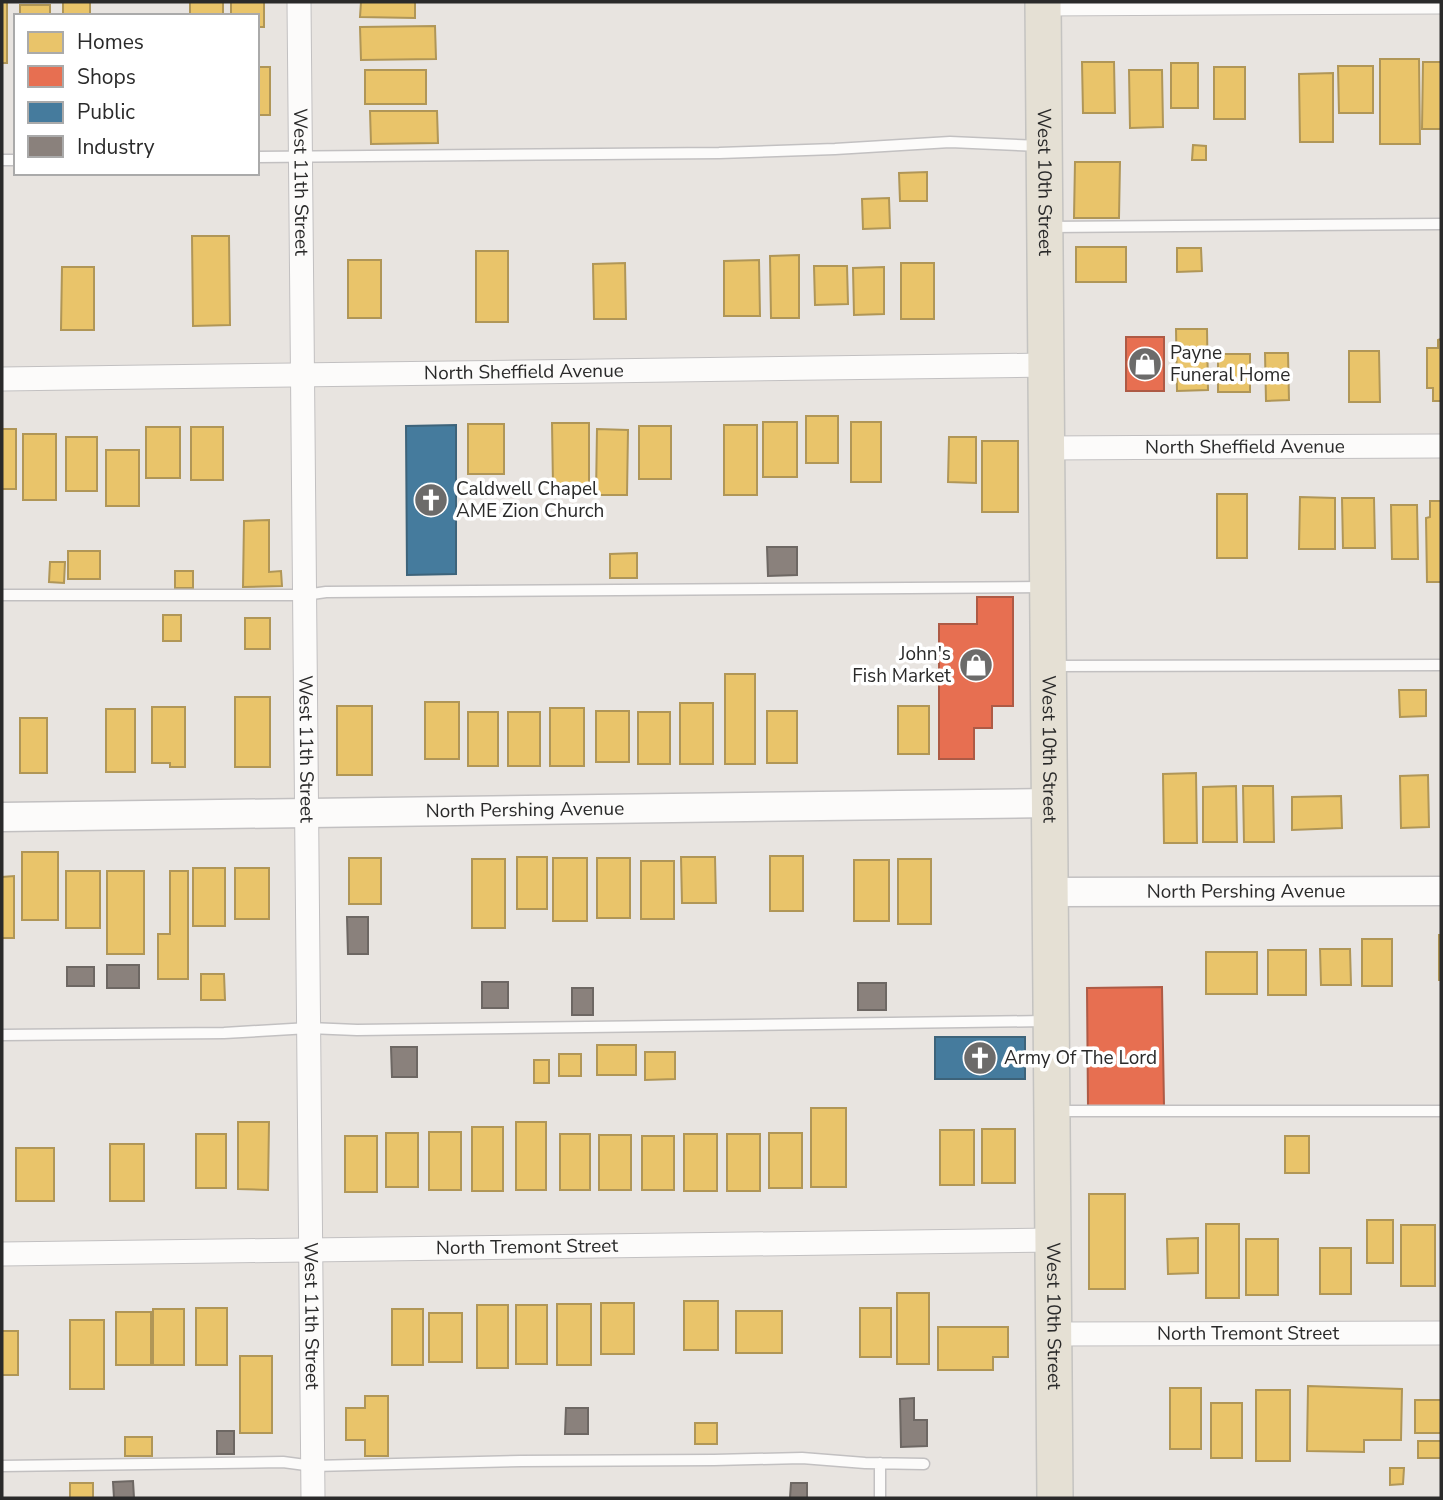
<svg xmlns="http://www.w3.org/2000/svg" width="1443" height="1500" viewBox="0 0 1443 1500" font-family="'Nunito Sans',sans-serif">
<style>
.homes{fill:#e9c46a;stroke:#b09657;stroke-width:2}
.shops{fill:#e76f51;stroke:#ae5a45;stroke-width:2}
.public{fill:#457b9d;stroke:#3d637a;stroke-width:2}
.industry{fill:#8a817c;stroke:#6d6763;stroke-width:2}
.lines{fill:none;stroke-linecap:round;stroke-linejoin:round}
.service-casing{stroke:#c2c0c1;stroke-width:13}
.minor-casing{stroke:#c2c0c1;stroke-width:25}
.tertiary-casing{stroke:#c2c0c1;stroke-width:31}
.primary-casing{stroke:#c4c3c1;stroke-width:38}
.service{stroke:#fcfbfa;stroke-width:10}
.minor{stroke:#fcfbfa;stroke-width:23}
.tertiary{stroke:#fcfbfa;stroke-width:28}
.primary{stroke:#e5e0d4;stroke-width:35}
.labels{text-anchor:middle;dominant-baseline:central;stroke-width:7;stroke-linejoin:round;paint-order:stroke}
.street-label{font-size:19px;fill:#2a2a2a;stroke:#fff}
.poi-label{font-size:19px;fill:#2a2a2a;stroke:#fff;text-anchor:start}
</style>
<rect width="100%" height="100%" fill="#e8e4e0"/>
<path class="homes" d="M2,2H7V63H2Z
M63,2H90V16H63Z
M190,2H223V16H190Z
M231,2H264V27H257V16H231Z
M361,2H415V18L360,17Z
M20,5H50V16H20Z
M435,26L436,59L361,60L360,27Z
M1380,59H1419L1420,144H1380Z
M1082,62H1114L1115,113H1083Z
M1423,62H1441V129H1422Z
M1171,63H1198V108H1171Z
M1338,66H1373V113H1339Z
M257,67H270V115H257Z
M1214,67H1245V119H1214Z
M365,70H426V104H365Z
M1129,70H1162L1163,127L1130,128Z
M1333,73V142H1300L1299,74Z
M370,111H437L438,143L371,144Z
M1193,145L1206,146V160H1192Z
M1075,162H1120L1119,218H1074Z
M927,172V201H900L899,173Z
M889,198L890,228L863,229L862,199Z
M192,236H229L230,325L193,326Z
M1076,247H1126V282H1076Z
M1177,248H1201L1202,271L1177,272Z
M476,251H508V322H476Z
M799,255V318H771L770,256Z
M348,260H381V318H348Z
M759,260L760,316H724V261Z
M625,263L626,319H594L593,264Z
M901,263H934V319H901Z
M814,266H847L848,304L815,305Z
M62,267H94V330H61Z
M884,267V314L854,315L853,268Z
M1176,329H1207L1208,390L1177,391Z
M1441,339V401H1433V388H1427V348H1438V340Z
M1349,351H1379L1380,402H1349Z
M1265,353H1288L1289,400L1266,401Z
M1218,354H1250V392H1218Z
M806,416H838V463H806Z
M763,422H797V477H763Z
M851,422H881V482H851Z
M552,423H589V486H553Z
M468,424H504V474H468Z
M724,425H757V495H724Z
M639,426H671V479H639Z
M146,427H180V478H146Z
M191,427H223V480H191Z
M2,429H16V489H2Z
M597,429L628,430L627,495H596Z
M23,434H56V500H23Z
M66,437H97V491H66Z
M949,437H976V483L948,482Z
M982,441H1018V512H982Z
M106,450H139V506H106Z
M1217,494H1247V558H1217Z
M1300,497L1335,498V549H1299Z
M1342,498H1374L1375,548H1343Z
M1430,501H1441V582H1427L1426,518L1430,517Z
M1391,505H1417L1418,559H1392Z
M269,520V572L281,571L282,586L243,587L244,521Z
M68,551H100V579H68Z
M637,553V578H610V554Z
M50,562H65L64,583L49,582Z
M175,571H193V588H175Z
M163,615H181V641H163Z
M245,618H270V649H245Z
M725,674H755V764H725Z
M1399,690H1426V716L1400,717Z
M235,697H270V767H235Z
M425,702H459V759H425Z
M680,703H713V764H680Z
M337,706H372V775H337Z
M898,706H929V754H898Z
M152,707H185V767H170V763H152Z
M550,708H584V766H550Z
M106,709H135V772H106Z
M596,711H629V762H596Z
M767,711H797V763H767Z
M468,712H498V766H468Z
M508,712H540V766H508Z
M638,712H670V764H638Z
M20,718H47V773H20Z
M1196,773L1197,843H1164L1163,774Z
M1428,775L1429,827L1401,828L1400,776Z
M1236,786L1237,842H1203V787Z
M1243,786H1273L1274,842H1244Z
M1341,796L1342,828L1292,830V797Z
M22,852H58V920H22Z
M770,856H803V911H770Z
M517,857H547V909H517Z
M681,857H715L716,903H682Z
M349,858H381V904H349Z
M553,858H587V921H553Z
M597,858H630V918H597Z
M472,859H505V928H472Z
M898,859H931V924H898Z
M854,860H889V921H854Z
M641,861H674V919H641Z
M193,868H225V926H193Z
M235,868H269V919H235Z
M66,871H100V928H66Z
M107,871H144V954H107Z
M170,871H188V979H158V934H170Z
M14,876V938H2V877Z
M1439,935H1441V980H1439Z
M1362,939H1392V986H1362Z
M1320,949H1350L1351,985H1321Z
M1268,950H1306V995H1268Z
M1206,952H1257V994H1206Z
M201,974H224L225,1000H201Z
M597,1045H636V1075H597Z
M645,1052H675V1079L645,1080Z
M559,1054H581V1076H559Z
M534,1060H549V1083H534Z
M811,1108H846V1187H811Z
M238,1122H269L268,1190L238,1189Z
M516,1122H546V1190H516Z
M472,1127H503V1191H472Z
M982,1129H1015V1183H982Z
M940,1130H974V1185H940Z
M429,1132H461V1190H429Z
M386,1133H418V1187H386Z
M769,1133H802V1188H769Z
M196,1134H226V1188H196Z
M560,1134H590V1190H560Z
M684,1134H717V1191H684Z
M727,1134H760V1191H727Z
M599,1135H631V1190H599Z
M345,1136H377V1192H345Z
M642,1136H674V1190H642Z
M1285,1136H1309V1173H1285Z
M110,1144H144V1201H110Z
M16,1148H54V1201H16Z
M1089,1194H1125V1289H1089Z
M1367,1220H1393V1263H1367Z
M1206,1224H1239V1298H1206Z
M1401,1225H1435V1286H1401Z
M1198,1238V1273L1168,1274L1167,1239Z
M1246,1239H1278V1295H1246Z
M1320,1248H1351V1294H1320Z
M897,1293H929V1364H897Z
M684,1301H718V1350H684Z
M601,1303H634V1354H601Z
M557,1304H591V1365H557Z
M477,1305H508V1368H477Z
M516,1305H547V1364H516Z
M196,1308H227V1365H196Z
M860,1308H891V1357H860Z
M153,1309H184V1365H153Z
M392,1309H423V1365H392Z
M736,1311H782V1353H736Z
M116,1312H151V1365H116Z
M429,1313H462V1362H429Z
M70,1320H104V1389H70Z
M938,1327H1008V1357H993V1370H938Z
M2,1331H18V1375H2Z
M240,1356H272V1433H240Z
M1308,1386L1402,1389L1401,1440H1364V1452L1307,1451Z
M1170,1388H1201V1449H1170Z
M1256,1390H1290V1461H1256Z
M365,1396H388V1456H365V1440H346V1408H365Z
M1415,1400H1441V1433H1415Z
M1211,1403H1242V1458H1211Z
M695,1423H717V1444H695Z
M125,1437H152V1456H125Z
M1418,1441H1441V1458H1418Z
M1390,1468H1404L1403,1484L1390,1485Z
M70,1483H93V1498H70Z"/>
<path class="shops" d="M1126,337H1164V391H1126Z
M977,597H1013V706H992V728H974V759H939V624H977Z
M1162,987L1164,1106L1088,1107L1087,988Z"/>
<path class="public" d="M456,425V574L407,575L406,426Z
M935,1037H1025V1079H935Z"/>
<path class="industry" d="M767,547H797V575L768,576Z
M347,917H368V954H348Z
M107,965H139V988H107Z
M67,967H94V986H67Z
M482,982H508V1008H482Z
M858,983H886V1010H858Z
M572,988H593V1015H572Z
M391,1047H417V1077H392Z
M914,1398V1420H927V1446L901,1447L900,1399Z
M566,1408H588V1434H565Z
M217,1431H234V1454H217Z
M133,1481L134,1498H114L113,1482Z
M791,1483H807V1498H790Z"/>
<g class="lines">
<g class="service-casing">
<path id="service" d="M257,157L719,153L835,149L950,142L1041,146
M2,160H16
M1048,227L1441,224
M2,595H305L326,592L1042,587
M1051,666L1441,665
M2,1035L224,1033L309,1028L357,1030L1045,1021
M1056,1111H1441
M880,1463V1498
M2,1466L283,1462L313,1466L521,1461L714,1460L802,1458L865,1463L924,1464"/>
</g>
<g class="minor-casing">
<g id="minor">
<path id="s1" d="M299,2L313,1498"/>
<path d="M1043,4L1441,2"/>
<path id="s2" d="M2,379L1046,365"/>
<path id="s3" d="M1047,448L1441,446"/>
<path id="s4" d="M2,1254L1053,1240"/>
<path id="s5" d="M1054,1334L1441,1333"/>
</g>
</g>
<g class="tertiary-casing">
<g id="tertiary">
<path id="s6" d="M2,817L1050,803"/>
<path id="s7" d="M1050,892L1441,891"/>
</g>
</g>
<g class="primary-casing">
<g id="primary">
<path id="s8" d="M1043,2L1055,1498"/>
</g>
</g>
<use href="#service" class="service"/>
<use href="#minor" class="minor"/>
<use href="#tertiary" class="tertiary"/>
<use href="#primary" class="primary"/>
</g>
<defs>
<g id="shop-disc" transform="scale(1.75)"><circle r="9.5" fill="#6c6b6a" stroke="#fff"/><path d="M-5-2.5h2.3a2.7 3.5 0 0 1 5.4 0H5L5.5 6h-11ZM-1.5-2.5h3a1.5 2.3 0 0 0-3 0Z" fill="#fff"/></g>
<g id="church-disc" transform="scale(1.75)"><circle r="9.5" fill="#6c6b6a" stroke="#fff"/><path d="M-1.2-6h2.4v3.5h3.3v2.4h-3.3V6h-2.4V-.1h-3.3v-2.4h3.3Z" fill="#fff"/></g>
</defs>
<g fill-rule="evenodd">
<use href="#shop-disc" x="1145" y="364"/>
<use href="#church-disc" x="431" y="500"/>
<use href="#shop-disc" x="976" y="665"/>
<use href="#church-disc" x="980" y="1058"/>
</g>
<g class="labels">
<g class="street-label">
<text stroke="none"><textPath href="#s1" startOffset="180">West 11th Street</textPath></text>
<text stroke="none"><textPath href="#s8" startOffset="180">West 10th Street</textPath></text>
<text stroke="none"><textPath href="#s2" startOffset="522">North Sheffield Avenue</textPath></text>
<text stroke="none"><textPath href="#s3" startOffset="198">North Sheffield Avenue</textPath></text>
<text stroke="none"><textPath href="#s1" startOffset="747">West 11th Street</textPath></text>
<text stroke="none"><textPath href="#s8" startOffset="747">West 10th Street</textPath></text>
<text stroke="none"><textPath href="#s6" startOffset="523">North Pershing Avenue</textPath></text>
<text stroke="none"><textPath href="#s7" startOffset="196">North Pershing Avenue</textPath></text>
<text stroke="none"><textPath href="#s4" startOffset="525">North Tremont Street</textPath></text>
<text stroke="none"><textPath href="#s1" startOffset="1314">West 11th Street</textPath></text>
<text stroke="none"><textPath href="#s8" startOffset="1314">West 10th Street</textPath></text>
<text stroke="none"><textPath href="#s5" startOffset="194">North Tremont Street</textPath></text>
</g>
<g class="poi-label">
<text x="1170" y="353">Payne<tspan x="1170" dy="22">Funeral Home</tspan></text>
<text x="456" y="489">Caldwell Chapel<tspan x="456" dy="22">AME Zion Church</tspan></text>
<text x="951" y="654" text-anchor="end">John's<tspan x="951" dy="22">Fish Market</tspan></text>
<text x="1004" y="1058">Army Of The Lord</text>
</g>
</g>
<rect width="1443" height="1500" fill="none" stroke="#2a2a2a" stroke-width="7"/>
<rect x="14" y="14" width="245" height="161" fill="#ffffff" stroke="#aaaaaa" stroke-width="2"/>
<rect x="28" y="32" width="35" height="21" fill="#e9c46a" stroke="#aaaaaa" stroke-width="2"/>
<text x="77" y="49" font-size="21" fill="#2a2a2a">Homes</text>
<rect x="28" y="66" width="35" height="21" fill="#e76f51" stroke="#aaaaaa" stroke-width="2"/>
<text x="77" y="84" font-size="21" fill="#2a2a2a">Shops</text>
<rect x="28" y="102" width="35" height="21" fill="#457b9d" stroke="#aaaaaa" stroke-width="2"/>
<text x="77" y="119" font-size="21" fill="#2a2a2a">Public</text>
<rect x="28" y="136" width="35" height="21" fill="#8a817c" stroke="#aaaaaa" stroke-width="2"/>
<text x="77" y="154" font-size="21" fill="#2a2a2a">Industry</text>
</svg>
